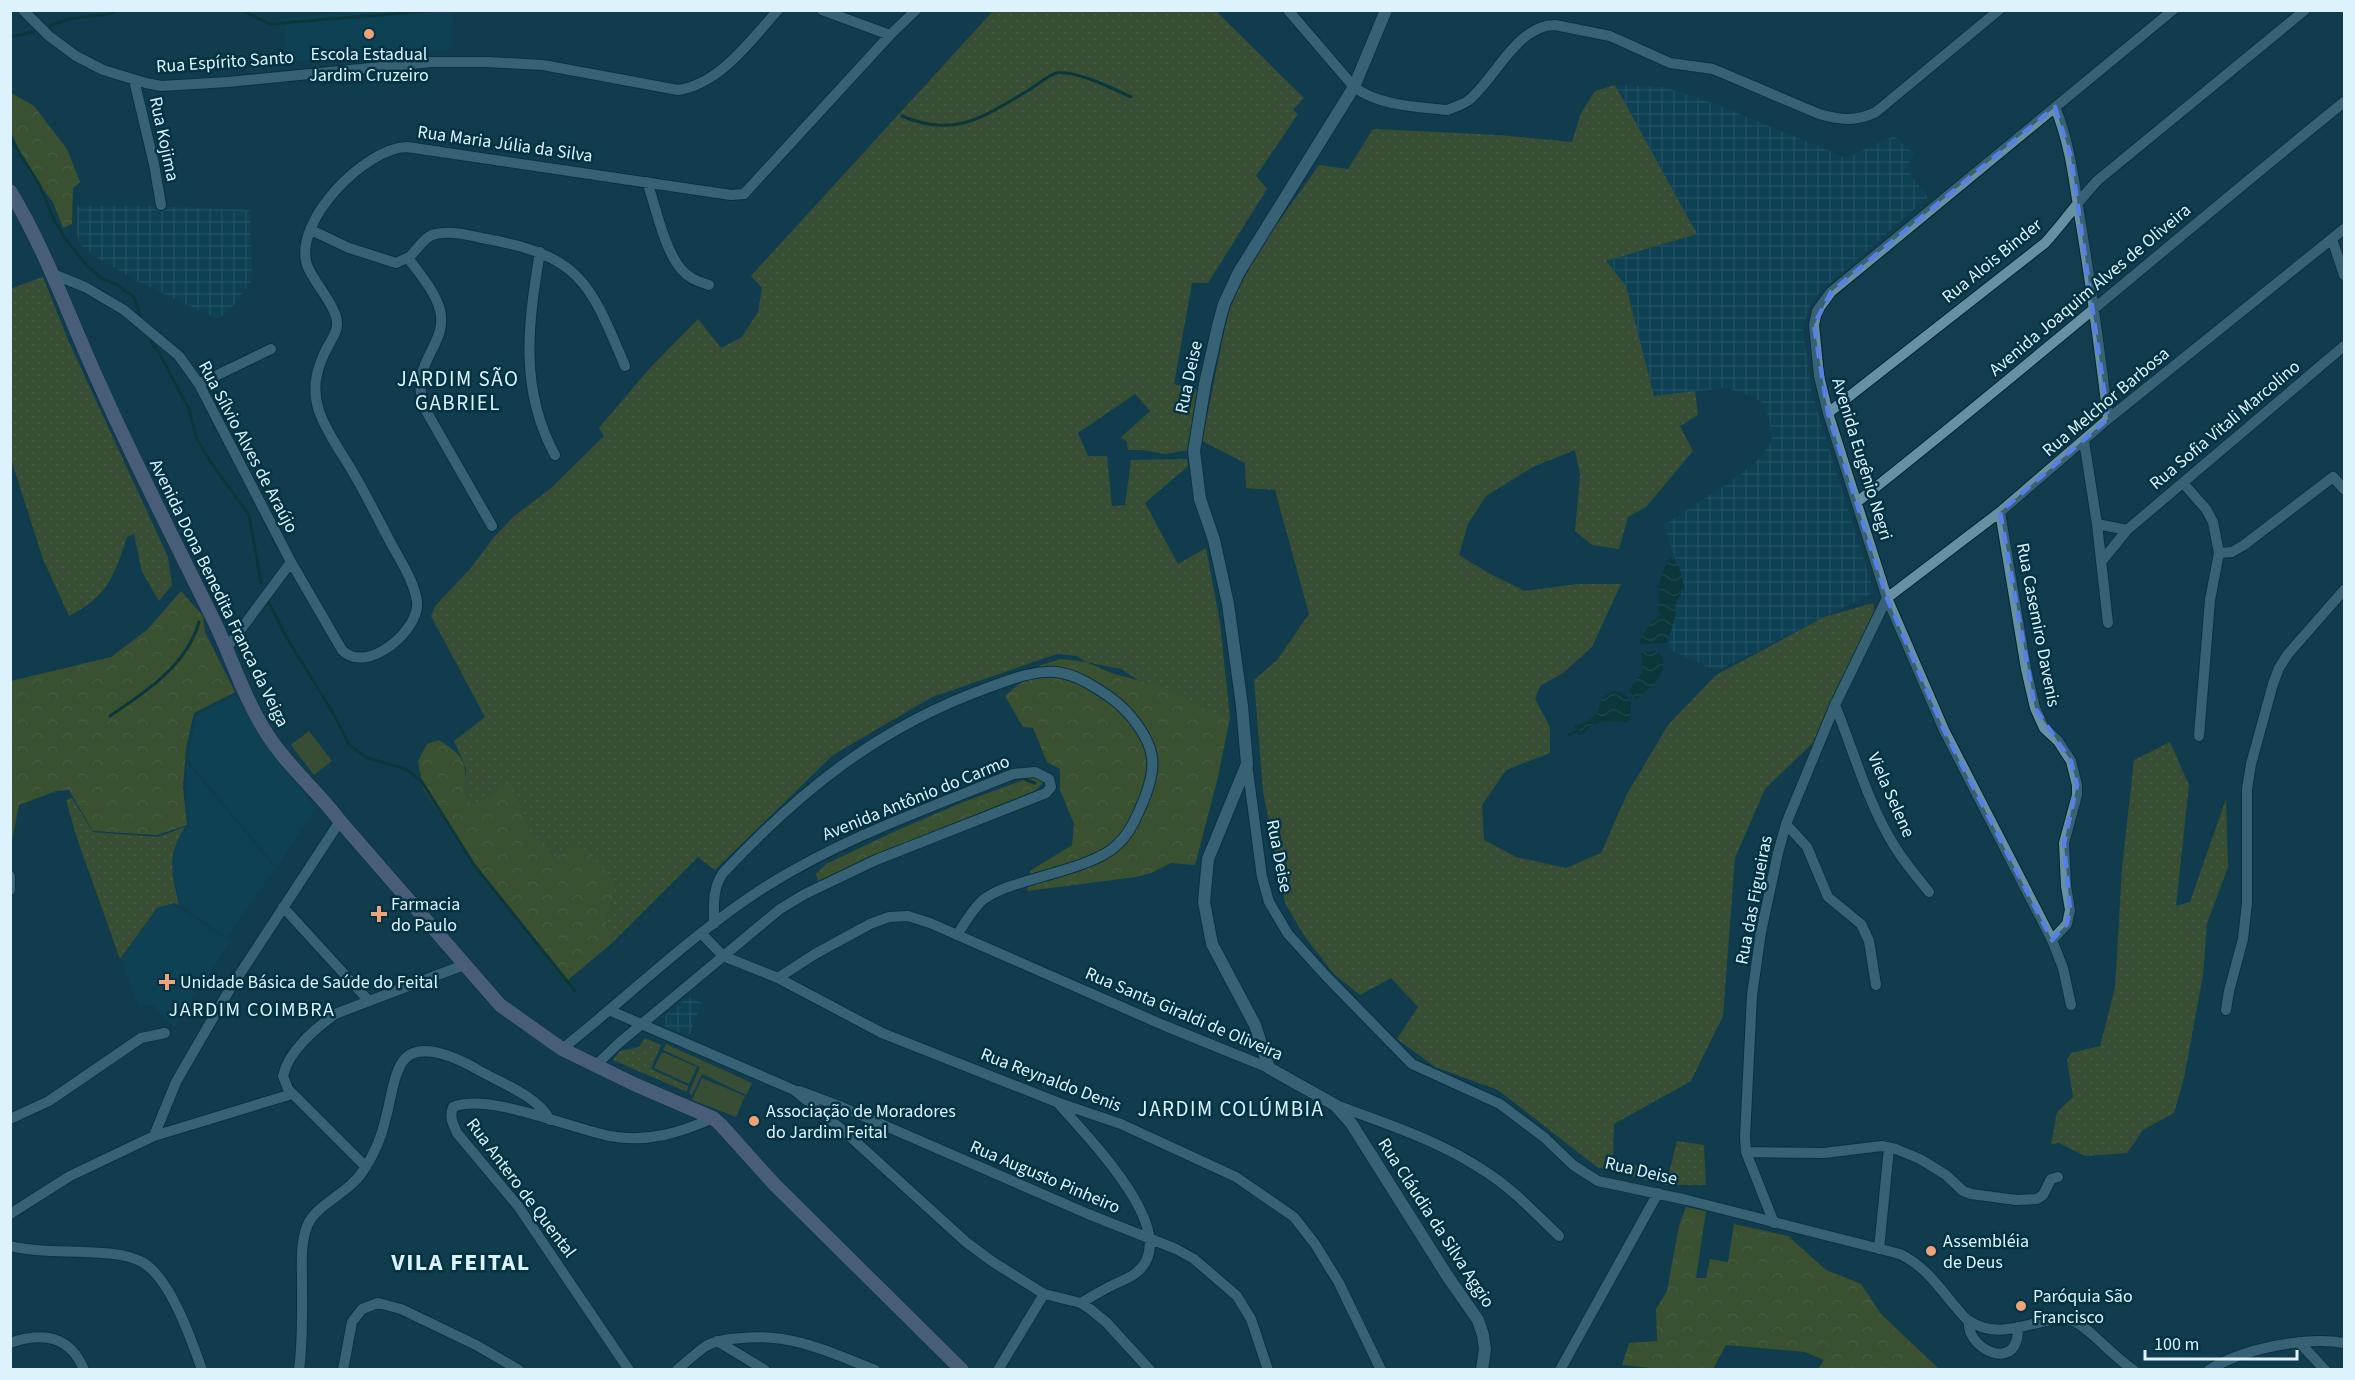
<svg xmlns="http://www.w3.org/2000/svg" width="2355" height="1380" viewBox="0 0 2355 1380" font-family="'Source Sans 3',sans-serif">
<style>
.built{fill:#0e485b}
.industrial{fill:url(#industrial-grid)}
.grass{fill:url(#grass-dots)}
.forest{fill:url(#forest-crowns)}
.garden{fill:#686514}
.water{fill:url(#water-waves)}
.lines{fill:none;stroke-linecap:round;stroke-linejoin:round}
.stream{stroke:#053023;stroke-width:3}
.minor-casing{stroke:#02232f;stroke-width:12}
.tertiary-casing{stroke:#02232f;stroke-width:14}
.secondary-casing{stroke:#02232f;stroke-width:15}
.minor{stroke:#6691a4;stroke-width:10}
.tertiary{stroke:#6691a4;stroke-width:12}
.secondary{stroke:#8d85a8;stroke-width:14}
.marked{fill:none;stroke:#5680e3;stroke-width:4.5;stroke-dasharray:12 8;stroke-linejoin:round}
.poi-dot{fill:#f0a27a;stroke:#033243;stroke-width:2}
.labels{text-anchor:middle;dominant-baseline:central;stroke-width:5;stroke-linejoin:round;paint-order:stroke}
.poi-label{font-size:18px;fill:#dcf3fd;stroke:#033243;text-anchor:start}
.street-label{font-size:18px;fill:#dcf3fd;stroke:#033243}
.neighbourhood-label{font-size:20px;letter-spacing:1.5px;fill:#dcf3fd;stroke:#033243}
.quarter-label{font-size:21px;letter-spacing:1.5px;fill:#dcf3fd;stroke:#033243}
.district-label{font-size:24px;font-weight:bold;letter-spacing:1.5px;fill:#dcf3fd;stroke:#033243}
</style>
<defs>
<pattern id="industrial-grid" width="8" height="8" patternUnits="userSpaceOnUse" patternTransform="scale(1.5)"><rect width="8" height="8" fill="#0e485b"/><path d="M0 4h8M4 0v8" fill="none" stroke="#306373"/></pattern>
<pattern id="grass-dots" width="8" height="8" patternUnits="userSpaceOnUse" patternTransform="scale(1.5)"><rect width="8" height="8" fill="#686514"/><path d="M2 2h.1M6 6h.1" fill="none" stroke="#7d7c37" stroke-width="1.8" stroke-linecap="round"/></pattern>
<pattern id="forest-crowns" width="20" height="18" patternUnits="userSpaceOnUse" patternTransform="scale(1.5)"><rect width="20" height="18" fill="#6d6a0f"/><path d="M2 6a3 3 0 1 1 6 0M12 15a3 3 0 1 1 6 0" fill="none" stroke="#818033"/></pattern>
<pattern id="water-waves" width="16" height="10" patternUnits="userSpaceOnUse" patternTransform="scale(1.5)"><rect width="16" height="10" fill="#053023"/><path d="M0 5q4-4 8 0t8 0" fill="none" stroke="#294e44"/></pattern>
</defs>
<rect width="100%" height="100%" fill="#113d4e"/>
<path class="built" d="M359,11H453L452,49L287,62L284,19Z
M236,695L269,750L315,808L277,867L188,760L196,716Z
M187,763L275,868L227,938L181,905L172,870L176,843L189,825L186,787Z
M173,905L230,941L174,1028L152,1004L139,1008L122,960L157,909Z"/>
<path class="industrial" d="M1615,85L1664,87L1718,105L1846,158L1894,136L1914,154L1906,169L1928,197L1819,293L1808,309L1803,329L1812,394L1874,592L1717,671L1669,649L1670,629L1676,605L1684,585L1664,525L1739,476L1761,457L1772,440L1769,420L1762,402L1746,394L1727,388L1654,396L1626,286L1606,261L1697,234Z
M77,206H152L250,210L252,280L235,304L221,317L216,318L139,282L94,256L79,243L77,233Z
M688,997L702,1003L689,1036L666,1027L665,1016Z"/>
<path class="grass" d="M993,11H1216L1304,98L1293,110L1298,114L1256,176L1267,189L1208,283H1192L1174,384L1200,391L1189,450L1165,454L1142,450H1128L1127,441L1120,438L1150,411L1135,394L1078,433L1088,456H1107L1112,506L1125,505L1131,460L1187,459L1188,466L1145,503L1178,564L1206,548L1220,623L1230,718L1209,713L1175,691L1138,680L1121,669L1086,662L1077,656L1057,654L932,697L833,755L715,870L698,857L611,944L606,923L615,885L554,859L546,843L529,836L520,808L475,805L466,799V768L454,741L485,717L431,616L435,606L471,568L494,537L513,517L550,489L604,436L599,428L649,369L698,319L721,348L742,337L758,312L762,288L751,276Z
M1615,85L1697,234L1606,261L1626,286L1654,396L1695,391L1698,415L1680,426L1693,451L1646,507L1628,517L1619,549L1592,545L1575,531L1580,475L1575,450L1533,467L1486,496L1468,524L1459,555L1490,574L1525,591L1577,584H1621L1592,647L1563,673L1540,686L1535,699L1550,727V753L1506,770L1482,805L1484,840L1516,857L1566,868L1601,853L1627,794L1668,725L1716,675L1824,617L1873,603L1876,618L1818,738L1765,789L1735,858L1723,1016L1691,1081L1614,1124L1613,1158L1646,1169L1669,1173L1677,1141L1704,1145L1706,1185H1665L1597,1167L1498,1090L1435,1067L1397,1039L1418,1007L1391,978L1360,995L1334,974L1305,937L1285,903L1263,791L1254,680L1277,660L1309,614L1275,490L1246,488L1245,463L1202,441L1229,307L1257,252L1319,165L1348,169L1373,129L1499,135L1572,142L1581,113L1595,91Z
M43,277L68,340L168,557L172,585L159,601L142,572L134,534L127,537C114,576 108,596 69,616L43,559L11,459L10,289Z
M2170,742L2189,785L2176,906L2190,902L2226,799L2228,867L2207,923L2203,975L2184,1078L2174,1113L2143,1130L2127,1153L2085,1156L2059,1143L2051,1144L2057,1112L2073,1097L2067,1060L2071,1053L2100,1046L2115,988L2122,868L2134,760Z
M72,798L93,832L158,837L185,827C166,855 172,874 179,905L174,903L157,908L120,959L77,838L66,800Z
M645,1038L661,1045L651,1069L688,1086L687,1092L613,1060L620,1051L639,1047Z"/>
<path class="forest" d="M11,93L34,106L67,149L80,182L73,188L72,224L63,228L53,202L30,173L11,132Z
M181,591L203,616L205,632L235,692L194,713L186,748L183,788L187,825L157,835L93,831L69,790L56,791L19,805L12,840L11,681L111,657L147,630Z
M1061,659L1086,662L1114,674L1160,686L1175,691L1209,712L1230,718L1218,777L1195,865L1171,863L1151,873L1136,877L1027,891L1030,871L1072,845L1074,824L1060,790V769L1047,762L1033,728L1023,727L1005,696L1041,665Z
M439,740C470,759 465,766 466,799L476,805L511,782L530,836L546,843L554,859L570,848H584L608,873L615,885L606,923L611,944L568,980L474,865L423,788L418,761L427,744Z
M1040,774L1043,783L1036,790L831,881H818L816,874L826,864L900,829L961,803Z
M1686,1207L1706,1211L1696,1278H1706L1710,1259L1728,1262L1734,1224L1788,1236L1826,1270L1861,1284L1881,1314L1939,1369H1818L1824,1360L1805,1352L1726,1345L1713,1369L1651,1370V1368L1622,1365L1629,1343L1657,1341L1656,1309L1667,1291L1679,1226Z"/>
<path class="garden" d="M309,731L332,761L314,775L291,745Z
M666,1044L752,1083L746,1095L702,1074L692,1095L689,1093L700,1067L663,1050Z
M662,1052L697,1067L689,1084L654,1068Z
M702,1078L745,1096L736,1117L692,1100Z"/>
<path class="water" d="M1671,558L1679,567L1684,587L1675,605H1660C1656,593 1661,568 1671,558Z
M1668,605L1675,606L1676,615L1667,643L1639,644L1648,625L1661,614L1657,612L1659,607Z
M1658,651C1674,670 1650,688 1636,700L1628,691L1643,672L1641,652Z
M1615,691C1633,694 1634,708 1628,723C1609,722 1598,717 1583,735H1578L1574,729L1575,726C1581,724 1588,722 1593,717C1604,706 1596,697 1615,691Z"/>
<g class="lines">
<path class="stream" d="M241,10L270,24L440,10
M50,26L68,19L110,14L116,10
M10,37L33,32
M902,116C956,139 984,116 1029,90C1037,85 1048,75 1057,73C1076,70 1114,89 1131,97
M10,138L39,184L54,220L65,238L86,265L101,278L117,285L134,297L141,318
M151,342L159,353L189,409L197,439L210,461L249,515L261,583
M268,601L287,638L336,718L349,745L368,758L406,769L422,782L474,865L575,991
M110,716C146,692 187,665 199,622
M1569,735L1578,730
M1026,780L1035,783"/>
<g class="minor-casing">
<path id="minor" d="M23,10L49,36L76,56L103,70L146,83L161,86L228,82L431,62H487L543,65L678,90C720,84 751,40 778,10
M822,10L890,35
M1288,10L1354,87C1379,106 1418,107 1447,110C1455,107 1462,105 1469,100C1495,79 1517,25 1555,25L1610,36L1670,63L1713,69L1819,114C1840,120 1856,122 1876,112L1999,10
M134,80L154,164L161,205
M2055,107C2070,143 2074,181 2080,219C2091,285 2100,352 2108,419
M647,182C656,207 664,249 681,269C688,278 698,282 709,285
M311,230L349,248L396,263C400,261 405,259 409,257C417,251 422,239 432,235C448,229 471,236 487,239C581,256 590,283 625,366
M2332,239L2344,275
M540,252C528,324 519,389 555,455
M408,258C419,273 435,291 440,310C449,346 407,362 425,409L492,526
M53,274L85,287L124,310L179,356L199,384L291,562L342,650C367,676 421,629 417,601C414,582 402,563 393,547C380,523 368,498 354,474C342,453 327,434 319,411C311,387 317,367 328,346C332,339 337,332 337,325C339,309 313,282 307,265C293,221 365,148 407,147L731,195L744,194L890,35L916,10
M199,384L271,349
M1828,413L2045,243C2064,222 2079,200 2098,180L2305,10
M2084,441L2097,524L2108,623
M2183,483L2206,509L2213,522L2219,553L2210,600L2199,736
M1857,502C2022,372 2181,234 2344,102
M2000,512L2026,669L2035,708L2044,728L2058,741L2071,761L2077,785V795L2064,843L2066,886L2070,910L2067,924L2052,940
M2097,524L2127,530
M2219,553L2232,552L2244,545L2333,477L2344,489
M2101,562L2127,530L2344,346
M227,648L291,562
M1835,705C1854,752 1868,804 1895,847C1905,863 1917,877 1929,892
M1247,764L1262,877L1269,902L1288,934L1326,976L1412,1064L1500,1104L1545,1138L1573,1165L1598,1181L1687,1200L1900,1254C1923,1265 1937,1284 1953,1304C1958,1309 1963,1317 1969,1321C2005,1344 2039,1313 2073,1321C2087,1325 2116,1360 2134,1370
M1786,824L1807,847L1828,897L1861,924L1869,941L1876,985
M10,876V890
M283,907L368,1000
M714,924C714,906 712,889 723,873C801,790 879,727 987,688C1010,680 1036,668 1062,673C1081,676 1114,698 1127,712C1158,747 1159,768 1139,811C1134,823 1127,836 1117,845C1100,862 1054,873 1030,880C1014,885 998,889 984,899C973,908 965,923 957,935
M702,934L723,956L778,978L882,1033L1059,1103L1121,1124L1236,1177L1294,1217L1315,1244L1339,1283L1381,1370
M778,978L815,954L870,924L889,917L908,916L930,923L1163,1025L1269,1068
M2071,1005L2063,968L2052,940L1944,730L1887,598L1828,413L1819,376L1814,325L1817,311L1831,292L2173,10
M2226,1010L2229,991L2243,939L2247,903V789L2251,764L2273,684L2279,668L2288,654L2344,590
M611,1011L794,1090L845,1132L966,1242L993,1262L1044,1294L1081,1303L1090,1309L1106,1322L1150,1370
M562,1049C629,996 693,933 765,887C842,838 929,808 1013,774L1035,772L1049,779L1051,787L1046,793L876,860L805,894L780,909L619,1043L595,1066
M799,1091L842,1107L1088,1214L1176,1249L1194,1259L1237,1296L1251,1319L1268,1370
M1059,1104C1085,1135 1185,1233 1137,1272C1131,1278 1120,1281 1113,1285C1102,1290 1091,1297 1081,1303
M1336,1105C1386,1124 1438,1140 1483,1170C1512,1188 1535,1213 1559,1236
M10,1119L49,1101L141,1038L165,1033
M154,1136L176,1082L202,1037L230,989L340,821
M1746,1152L1824,1153L1882,1146L1896,1149L1920,1159L1946,1175L1963,1191L1971,1194L2016,1200L2037,1199L2043,1195L2051,1179L2058,1177
M366,1167L288,1089L283,1076C289,1050 315,1029 335,1014L464,965
M10,1214L70,1176L154,1136L292,1094
M1774,1223L1746,1152L1745,1137L1752,995L1761,932L1778,853L1786,824L1835,705L1887,598L2000,512L2108,419L2344,229
M10,1246C34,1252 60,1251 84,1252C104,1253 124,1253 142,1262C170,1277 192,1341 202,1370
M1879,1249L1889,1148
M1969,1321C1966,1346 2007,1368 2016,1342C2018,1337 2018,1332 2018,1327
M717,1341L765,1370
M2299,1342L2325,1370
M10,1343C42,1332 70,1335 84,1370
M299,1370C303,1341 302,1312 302,1283C302,1264 300,1242 308,1224C317,1204 349,1193 363,1171C374,1155 382,1136 386,1117C391,1100 392,1080 401,1064C417,1037 461,1060 480,1071C503,1084 537,1096 550,1120
M343,1370L352,1322L362,1309L378,1303L401,1309L476,1345L519,1370
M629,1370L518,1206L457,1133C453,1124 449,1117 453,1107C487,1092 572,1129 610,1136C646,1143 680,1133 713,1118
M677,1370C686,1362 696,1353 706,1346C717,1340 730,1339 742,1338C791,1333 830,1352 875,1370
M998,1370L1044,1294
M1560,1370L1658,1193
M2209,1370C2242,1349 2306,1336 2344,1343"/>
</g>
<g class="tertiary-casing">
<path id="tertiary" d="M1386,10L1354,87L1239,272L1224,304L1218,326L1205,384L1194,451L1200,499L1214,540L1228,604L1242,706L1247,764L1208,859L1204,902L1212,944L1255,1025L1269,1068L1335,1105L1351,1123L1448,1277L1478,1320L1483,1335L1485,1349L1482,1370"/>
</g>
<g class="secondary-casing">
<path id="secondary" d="M10,191C47,252 70,320 100,385C136,466 176,543 215,623C232,659 245,700 267,734C287,766 317,790 340,821L500,1005L562,1049L636,1085L713,1118L721,1125L774,1184L962,1370"/>
</g>
<use href="#minor" class="minor"/>
<use href="#tertiary" class="tertiary"/>
<use href="#secondary" class="secondary"/>
</g>
<path d="M0 0H2355V1380H0ZM2055,107L2071,157L2108,419L2000,512L2035,708L2071,761L2077,785L2064,843L2070,910L2067,924L2052,940L1944,730L1887,598L1828,413L1814,325L1831,292Z" fill="#113d4e" fill-opacity=".55" fill-rule="evenodd"/>
<path class="marked" d="M2055,107L2071,157L2108,419L2000,512L2035,708L2071,761L2077,785L2064,843L2070,910L2067,924L2052,940L1944,730L1887,598L1828,413L1814,325L1831,292Z"/>
<g class="poi-dot">
<circle cx="369" cy="34" r="6"/>
<path d="M376 905h6v6h6v6h-6v6h-6v-6h-6v-6h6z"/>
<path d="M164 973h6v6h6v6h-6v6h-6v-6h-6v-6h6z"/>
<circle cx="754" cy="1121" r="6"/>
<circle cx="1931" cy="1251" r="6"/>
<circle cx="2021" cy="1306" r="6"/>
</g>
<g class="labels">
<g class="poi-label">
<text x="369" y="54" text-anchor="middle">Escola Estadual<tspan x="369" dy="21">Jardim Cruzeiro</tspan></text>
<text x="391" y="904">Farmacia<tspan x="391" dy="21">do Paulo</tspan></text>
<text x="180" y="982">Unidade Básica de Saúde do Feital</text>
<text x="766" y="1111">Associação de Moradores<tspan x="766" dy="21">do Jardim Feital</tspan></text>
<text x="1943" y="1241">Assembléia<tspan x="1943" dy="21">de Deus</tspan></text>
<text x="2033" y="1296">Paróquia São<tspan x="2033" dy="21">Francisco</tspan></text>
</g>
<g class="street-label">
<text transform="translate(225 62) rotate(-4)">Rua Espírito Santo</text>
<text transform="translate(164 139) rotate(78)">Rua Kojima</text>
<text transform="translate(505 144) rotate(8)">Rua Maria Júlia da Silva</text>
<text transform="translate(1992 261) rotate(-39)">Rua Alois Binder</text>
<text transform="translate(2090 290) rotate(-40)">Avenida Joaquim Alves de Oliveira</text>
<text transform="translate(1189 377) rotate(-78)">Rua Deise</text>
<text transform="translate(2106 402) rotate(-40)">Rua Melchor Barbosa</text>
<text transform="translate(2225 425) rotate(-40)">Rua Sofia Vitali Marcolino</text>
<text transform="translate(248 447) rotate(62)">Rua Sílvio Alves de Araújo</text>
<text transform="translate(1862 459) rotate(73)">Avenida Eugênio Negri</text>
<text transform="translate(219 593) rotate(64)">Avenida Dona Benedita Franca da Veiga</text>
<text transform="translate(2038 625) rotate(79)">Rua Casemiro Davenis</text>
<text transform="translate(1891 795) rotate(66)">Viela Selene</text>
<text transform="translate(916 798) rotate(-22)">Avenida Antônio do Carmo</text>
<text transform="translate(1279 856) rotate(79)">Rua Deise</text>
<text transform="translate(1754 900) rotate(-79)">Rua das Figueiras</text>
<text transform="translate(1184 1014) rotate(23)">Rua Santa Giraldi de Oliveira</text>
<text transform="translate(1051 1080) rotate(21)">Rua Reynaldo Denis</text>
<text transform="translate(1641 1171) rotate(13)">Rua Deise</text>
<text transform="translate(1045 1177) rotate(23)">Rua Augusto Pinheiro</text>
<text transform="translate(521 1188) rotate(53)">Rua Antero de Quental</text>
<text transform="translate(1436 1223) rotate(57)">Rua Cláudia da Silva Aggio</text>
</g>
<g class="neighbourhood-label">
<text x="252" y="1010">JARDIM COIMBRA</text>
</g>
<g class="quarter-label">
<text x="458" y="379">JARDIM SÃO<tspan x="458" dy="24">GABRIEL</tspan></text>
<text x="1231" y="1109">JARDIM COLÚMBIA</text>
</g>
<g class="district-label">
<text x="461" y="1262">VILA FEITAL</text>
</g>
</g>
<rect width="2355" height="1380" fill="none" stroke="#dcf3fd" stroke-width="24"/>
<path d="M2145 1350v9h152v-9" fill="none" stroke="#dcf3fd" stroke-width="3"/>
<text x="2154" y="1350" font-size="18" fill="#dcf3fd" stroke="#033243" stroke-width="4.5" paint-order="stroke">100 m</text>
</svg>
